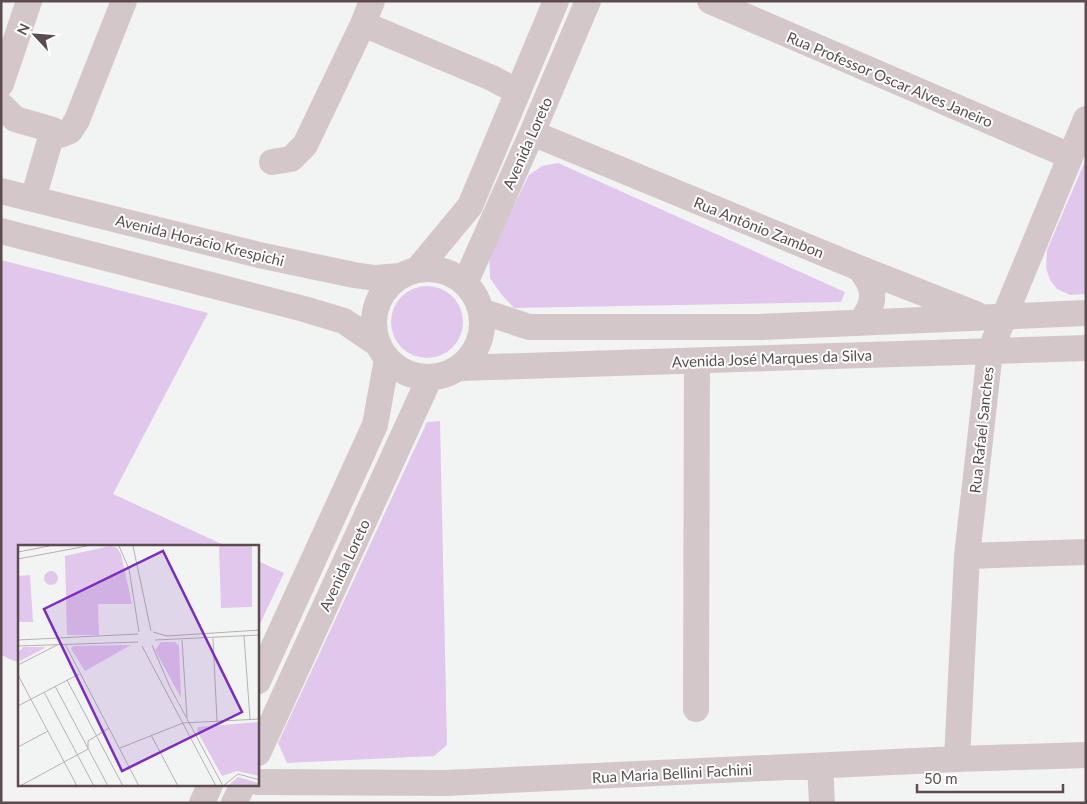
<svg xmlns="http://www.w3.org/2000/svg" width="1087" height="804" viewBox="0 0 1087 804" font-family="Lato,sans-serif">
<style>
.green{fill:#e1c7eb}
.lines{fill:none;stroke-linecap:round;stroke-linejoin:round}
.minor{stroke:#d4c7ca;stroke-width:26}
.labels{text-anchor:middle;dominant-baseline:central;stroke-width:4;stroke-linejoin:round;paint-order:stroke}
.street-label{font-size:15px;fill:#5d4c4f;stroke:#fff}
.inset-road{fill:none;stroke:#b6b1b1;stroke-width:1}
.view{fill:#7b2cbf;fill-opacity:0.15;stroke:#7b2cbf;stroke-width:2.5}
.inset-edge{fill:none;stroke:#5d4c4f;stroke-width:2.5}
</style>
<rect width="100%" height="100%" fill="#f2f4f3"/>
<path class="green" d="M1086,159V294L1070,295L1057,289L1050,280L1046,268L1047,250Z
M558,163L845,292L841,302L514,308L501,294L490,278L489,255L529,175L542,166Z
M1,260L208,313L113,494L226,546H19V663L1,655Z
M391 322a36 36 0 1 1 72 0a36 36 0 1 1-72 0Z
M440,421L447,745L434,756L287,763L278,743L427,422Z
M258,561L284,573L258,628Z"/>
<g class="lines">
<path class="minor" d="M372,1L363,24L492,78L518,92
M710,1L1070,156
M1,84L29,1
M1,105L15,119L53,130L60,135L70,131L77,120L124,1
M532,133L859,268L976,314
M272,162L291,159L305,145L363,24
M1,191L259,255L354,275L375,278L401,276
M33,199L53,130
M1,231L304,309L344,321L379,345
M859,268C876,287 877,304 859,323
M374 323a54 54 0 1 1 108 0a54 54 0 1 1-108 0Z
M417,270L470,206L556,1
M465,283L532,133L588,1
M481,311L529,327H759L1086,313
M459,368L1086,348
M967,556L1086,552
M258,681L375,425L387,359
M696,709L697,361
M258,753L430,377
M957,759L967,556L990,351L1086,119
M820,766L822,803
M258,782L445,783L957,759L1086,755
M202,803L210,785
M234,803L243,785"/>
</g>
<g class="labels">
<g class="street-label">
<text transform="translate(890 79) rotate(23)">Rua Professor Oscar Alves Janeiro</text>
<text transform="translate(527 143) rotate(-66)">Avenida Loreto</text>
<text transform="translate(759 227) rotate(22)">Rua Antônio Zambon</text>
<text transform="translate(200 240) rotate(14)">Avenida Horácio Krespichi</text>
<text transform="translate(772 358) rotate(-2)">Avenida José Marques da Silva</text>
<text transform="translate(981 430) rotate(-84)">Rua Rafael Sanches</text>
<text transform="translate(344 565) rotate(-65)">Avenida Loreto</text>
<text transform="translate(672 773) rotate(-3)">Rua Maria Bellini Fachini</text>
</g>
</g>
<g transform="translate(18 545)">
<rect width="241" height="241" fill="#f2f4f3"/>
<path d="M92,1L99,3L103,9L114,59H80L81,90H49L47,11ZM201,1H234V62L203,63ZM26 33a7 7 0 1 1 14 0a7 7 0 1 1-14 0ZM12,30L15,77H0V31ZM143,97H157L161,101L163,153L137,105ZM113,100L67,126L53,104L55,101ZM5,102H26L27,103L2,116L0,108ZM241,177V231L219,226L204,231L179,186L180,182ZM220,232L241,238V241H210Z" fill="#e1c7eb"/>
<path class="inset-road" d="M101,1L111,24L121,87M115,1L133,86M0,7L31,1M0,14L69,1M135,87L149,91L242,85M226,91L232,174M195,93L199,176M0,95L120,89M137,95L242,90M164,95L169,173M47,99L121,241M134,100L152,142L205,241M0,101L120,97M124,101L198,241M0,120L39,100M0,130L59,241M49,135L105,241M37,141L90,241M26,147L76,241M0,161L61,129M133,190L160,241M0,202L30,186M102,203L165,178L242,174M2,241L70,204V196L91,183M205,241L220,229L242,235"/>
<path class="view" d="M145,6L224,167L104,226L26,64Z"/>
<rect width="241" height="241" class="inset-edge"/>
</g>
<rect width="1087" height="804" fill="none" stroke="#5d4c4f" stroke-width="5"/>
<g transform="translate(35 35) rotate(296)" stroke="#ffffff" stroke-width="4" paint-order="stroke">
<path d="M0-4L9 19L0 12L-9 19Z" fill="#5d4c4f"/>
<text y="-8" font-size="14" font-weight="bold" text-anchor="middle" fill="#5d4c4f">N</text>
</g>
<path d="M917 784v8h146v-8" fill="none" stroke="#5d4c4f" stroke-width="2.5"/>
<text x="924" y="784" font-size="15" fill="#5d4c4f" stroke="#ffffff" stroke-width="4" paint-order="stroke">50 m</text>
</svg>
